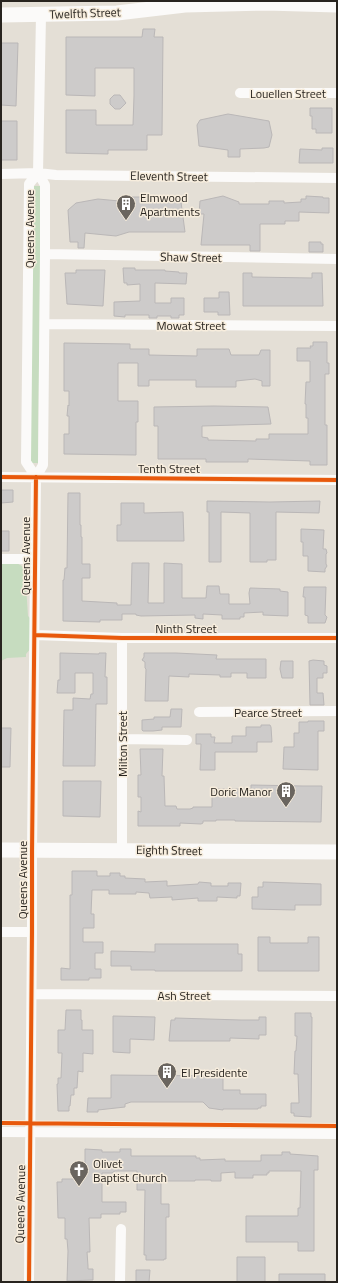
<svg xmlns="http://www.w3.org/2000/svg" width="338" height="1283" viewBox="0 0 338 1283" font-family="'Titillium Web',sans-serif">
<style>
.green{fill:#c6dcbf}
.building{fill:#cdcbca;stroke:#bab7b7}
.lines{fill:none;stroke-linecap:round;stroke-linejoin:round}
.street{stroke:#fbfaf9;stroke-width:10}
.secondary{stroke:#fbfaf9;stroke-width:15}
.cycleway-casing{stroke:#f7eddd;stroke-width:6}
.cycleway{stroke:#e8590c;stroke-width:4}
.labels{text-anchor:middle;dominant-baseline:central;stroke-width:3;stroke-linejoin:round;paint-order:stroke}
.street-label{font-size:12px;fill:#28241f;stroke:#f7eddd}
.poi-label{font-size:12px;fill:#28241f;stroke:#f7eddd;text-anchor:start}
</style>
<rect width="100%" height="100%" fill="#e4dfd6"/>
<path class="green" d="M33,186H41L38,463H30Z
M1,563C10,563 20,561 25,570L28,616L31,619V648L26,654V657L7,658L1,661Z"/>
<path class="building" d="M143,29H155L154,37H163L162,135H147V150H108V154L66,153V110H96V125H133L134,96V68H95V96L66,95V37H142Z
M1,43H18L16,106L1,105Z
M114,95H120L126,103L120,109H115L110,104V99Z
M310,108H332V133H316V129H312V116H310Z
M228,114L269,121L272,135L269,147L264,148L240,149V157H228V150L199,146L197,125L200,120Z
M1,121H17V160H1Z
M322,148H333V163H299L300,149L322,150Z
M223,196L239,202V204H269V201H284V203L301,202V199H306V196L323,197V198H329V213L299,212V221H285V224H260V251H250V245H201L204,214H199L200,201Z
M130,197H154L181,202L185,232H129L116,236L85,233L84,248H78V242H70L68,210L76,203L98,199L130,202Z
M309,242H321V244H323V252H309Z
M123,268H135V270H165V271L179,272V273H187L186,284L155,283V303H171V298H184V315H179V318H171V316H157V318H149V315H125V317L114,316V302L140,301V284L127,285V283H124Z
M76,270H105L103,306L67,304L65,273H76Z
M243,273H252V277L312,278V273H322L323,306H243Z
M219,292H229L230,315H218V312H204V298H219Z
M313,342H327V363H329V374H325V425H327V465H310V461L248,459V462H206V459H158V426H154V407L214,406L268,407L271,424L202,426V437L208,438V440L256,441V439H269V434H308V418H306V404H305L306,382H310V361H297V348H311L310,346H313Z
M64,343L130,344V349H149V355L197,356V349H229L231,355H259L261,350H270V386H262V381L255,379L236,381V387H196V380H149V386H138V363H118V401H138V422H136V455L64,454V434H69V416H67L68,405L69,406V391H64Z
M1,490H13V502L1,503Z
M68,493H80V525H81V537H82V564H90V578H82V601L117,603V605H131L132,563H149L148,603H164V563L182,564V598H206L207,586H219L220,594H229V604H250L249,593L250,588L280,589V591L288,592V616L263,615V612L244,613V617H240V619H222V615L203,614V619L195,618V615L141,616L136,615V614H122V620H100V622L63,621V580H64L65,568H67Z
M207,501L270,502L320,501L319,513L276,512V560H267V562H250V513L221,512V562H209V512H207Z
M121,503H144V513L183,512L184,541H117V525H121Z
M301,529L324,530L323,549H326L327,553L326,554V564L327,566L325,569V572L308,571V556H303V542H301Z
M1,531H9V551H1Z
M304,587H326L325,615L327,617L325,623H308V616L305,615V597H303Z
M60,653L99,654V653H106L105,677H107V704H96L95,766H63L64,710H73V698L90,699L91,694H93V673H75V693H57L58,680H60Z
M144,653H176L217,655L216,659H266V678H247V673H231V677H220V675L189,674V677L169,676L168,701H145L146,669L145,668V662L142,660L144,657Z
M313,660L324,661V665L327,666V673H323V678H317V693H323L324,705H310L309,661Z
M281,661H293V678H282L280,669Z
M171,709H182L181,727H162V730L153,731H143L142,730V720L154,719V717H170Z
M308,721H324V731H318V770L283,769L284,747H294V733H299V722H308Z
M261,725H270L271,727L272,742H257V752H215V770H200L201,744H196V734H211V737H215L214,743H232V736H246V727H261Z
M1,728H11L10,767H1Z
M140,749H163L162,776H164L165,806H176L177,809H190L193,808V807H212V789H251V785L303,786H322L321,822L235,821V820H216V821H203V823L201,824L180,823V826H138V811L141,812V797H138V775H141Z
M63,781H101L100,817L63,816Z
M72,871H97V876H110V873H120V876H125V878L145,879V882L167,881V886L198,884L199,882L211,883V886H228V883H241L240,896H237V898L217,897V901H198V898L172,900V897L150,898L149,893L136,892V894H109V890H92L91,914H94V928H83V942H103V953H95V969H101V978H89V980H61V968L70,969V895H72Z
M263,882L321,884V905H295V910L252,909V897H258V887H263Z
M258,937H270V943H308V937H319V971H258Z
M155,944H238V954H242V971H155V970H131V966H111V951L155,952Z
M66,1010H81V1020H82V1030H93V1054L83,1053V1072L78,1071L77,1088H74V1095H71L70,1106H69V1111H58L57,1084H58V1078H61L62,1053H58V1030H65Z
M295,1013H311V1017H312L311,1117L294,1116V1113H291V1103H299L298,1074H294L295,1051H296L297,1036H295Z
M113,1016L155,1017L154,1040L130,1039V1053L113,1052Z
M259,1017H266V1035H259V1039L230,1038V1041H169L171,1020H175V1018L241,1020H259Z
M111,1075L223,1076V1090H240V1094H266V1106H261V1108H258V1109H223V1110L209,1108L203,1102H131L125,1104V1107L98,1110V1112H87L88,1098H111Z
M85,1149L102,1150V1152H120V1149H131V1156H196V1158H200V1160L225,1159V1161H261V1155H282V1152H290V1154L318,1156V1170H314V1251H298V1242H246V1216H298V1208H300L301,1171H269V1173H267V1175H253V1178H235V1172L221,1173V1181H211V1180H195V1181H161V1204H169V1217H166V1259H164V1260H146V1255H144L145,1190H137V1171H115L113,1172V1173H102V1202H126V1212H120V1214H101V1218H89L90,1252H87L88,1266V1269H93V1280L67,1281L68,1251L67,1239H65V1218H58L57,1182H62V1179H73L85,1168Z
M237,1257H265V1282H237Z
M136,1270H150L149,1282H136Z
M279,1274H325V1282H279Z"/>
<g class="lines">
<path class="street" d="M240,93H337
M1,174L38,173L56,175L337,178
M45,254L337,259
M45,324L337,326
M1,477L337,480
M36,477L26,462L29,184L38,173
M1,559H35
M35,635L122,638H337
M199,712L337,711
M122,739L187,740
M122,850V638
M1,932H32
M32,994L337,996
M1,1132L337,1134
M29,1282L32,932V851L36,477L43,465L45,254V185L38,173L41,15
M120,1282L121,1229"/>
<path class="secondary" d="M1,15L117,13L185,5L266,3L337,5
M1,850L337,852"/>
<g class="cycleway-casing">
<path id="cycleway" d="M1,477L337,480
M35,635L122,638H337
M1,1123L337,1126
M29,1282L32,932V851L36,477"/>
</g>
<use href="#cycleway" class="cycleway"/>
</g>
<defs>
<g id="building-pin" transform="scale(1)"><path d="M0 17L-7.5 6A9.5 9.5 0 1 1 7.5 6Z" fill="#6a655f" stroke="#f7eddd"/><path d="M-4-6H4V6H1V3H-1V6H-4ZM-2.5-4.3h1.7v1.8h-1.7ZM.8-4.3h1.7v1.8H.8ZM-2.5-1h1.7V.8h-1.7ZM.8-1h1.7V.8H.8Z" fill="#fff"/></g>
<g id="church-pin" transform="scale(1)"><path d="M0 17L-7.5 6A9.5 9.5 0 1 1 7.5 6Z" fill="#6a655f" stroke="#f7eddd"/><path d="M-1.2-6h2.4v3.5h3.3v2.4h-3.3V6h-2.4V-.1h-3.3v-2.4h3.3Z" fill="#fff"/></g>
</defs>
<g fill-rule="evenodd">
<use href="#building-pin" x="126" y="204"/>
<use href="#building-pin" x="286" y="791"/>
<use href="#building-pin" x="167" y="1072"/>
<use href="#church-pin" x="79" y="1170"/>
</g>
<g class="labels">
<g class="street-label">
<text transform="translate(85 13) rotate(-2)">Twelfth Street</text>
<text x="288" y="93">Louellen Street</text>
<text transform="translate(169 176) rotate(1)">Eleventh Street</text>
<text transform="translate(29 229) rotate(-90)">Queens Avenue</text>
<text transform="translate(191 257) rotate(1)">Shaw Street</text>
<text x="191" y="325">Mowat Street</text>
<text x="169" y="468">Tenth Street</text>
<text transform="translate(25 556) rotate(-90)">Queens Avenue</text>
<text x="186" y="628">Ninth Street</text>
<text x="268" y="712">Pearce Street</text>
<text transform="translate(122 744) rotate(-90)">Milton Street</text>
<text transform="translate(169 850) rotate(1)">Eighth Street</text>
<text transform="translate(22 880) rotate(-90)">Queens Avenue</text>
<text x="184" y="995">Ash Street</text>
<text transform="translate(20 1204) rotate(-89)">Queens Avenue</text>
</g>
<g class="poi-label">
<text x="140" y="197">Elmwood<tspan x="140" dy="14">Apartments</tspan></text>
<text x="272" y="791" text-anchor="end">Doric Manor</text>
<text x="181" y="1072">El Presidente</text>
<text x="93" y="1163">Olivet<tspan x="93" dy="14">Baptist Church</tspan></text>
</g>
</g>
<rect width="338" height="1283" fill="none" stroke="#28241f" stroke-width="4"/>
</svg>
